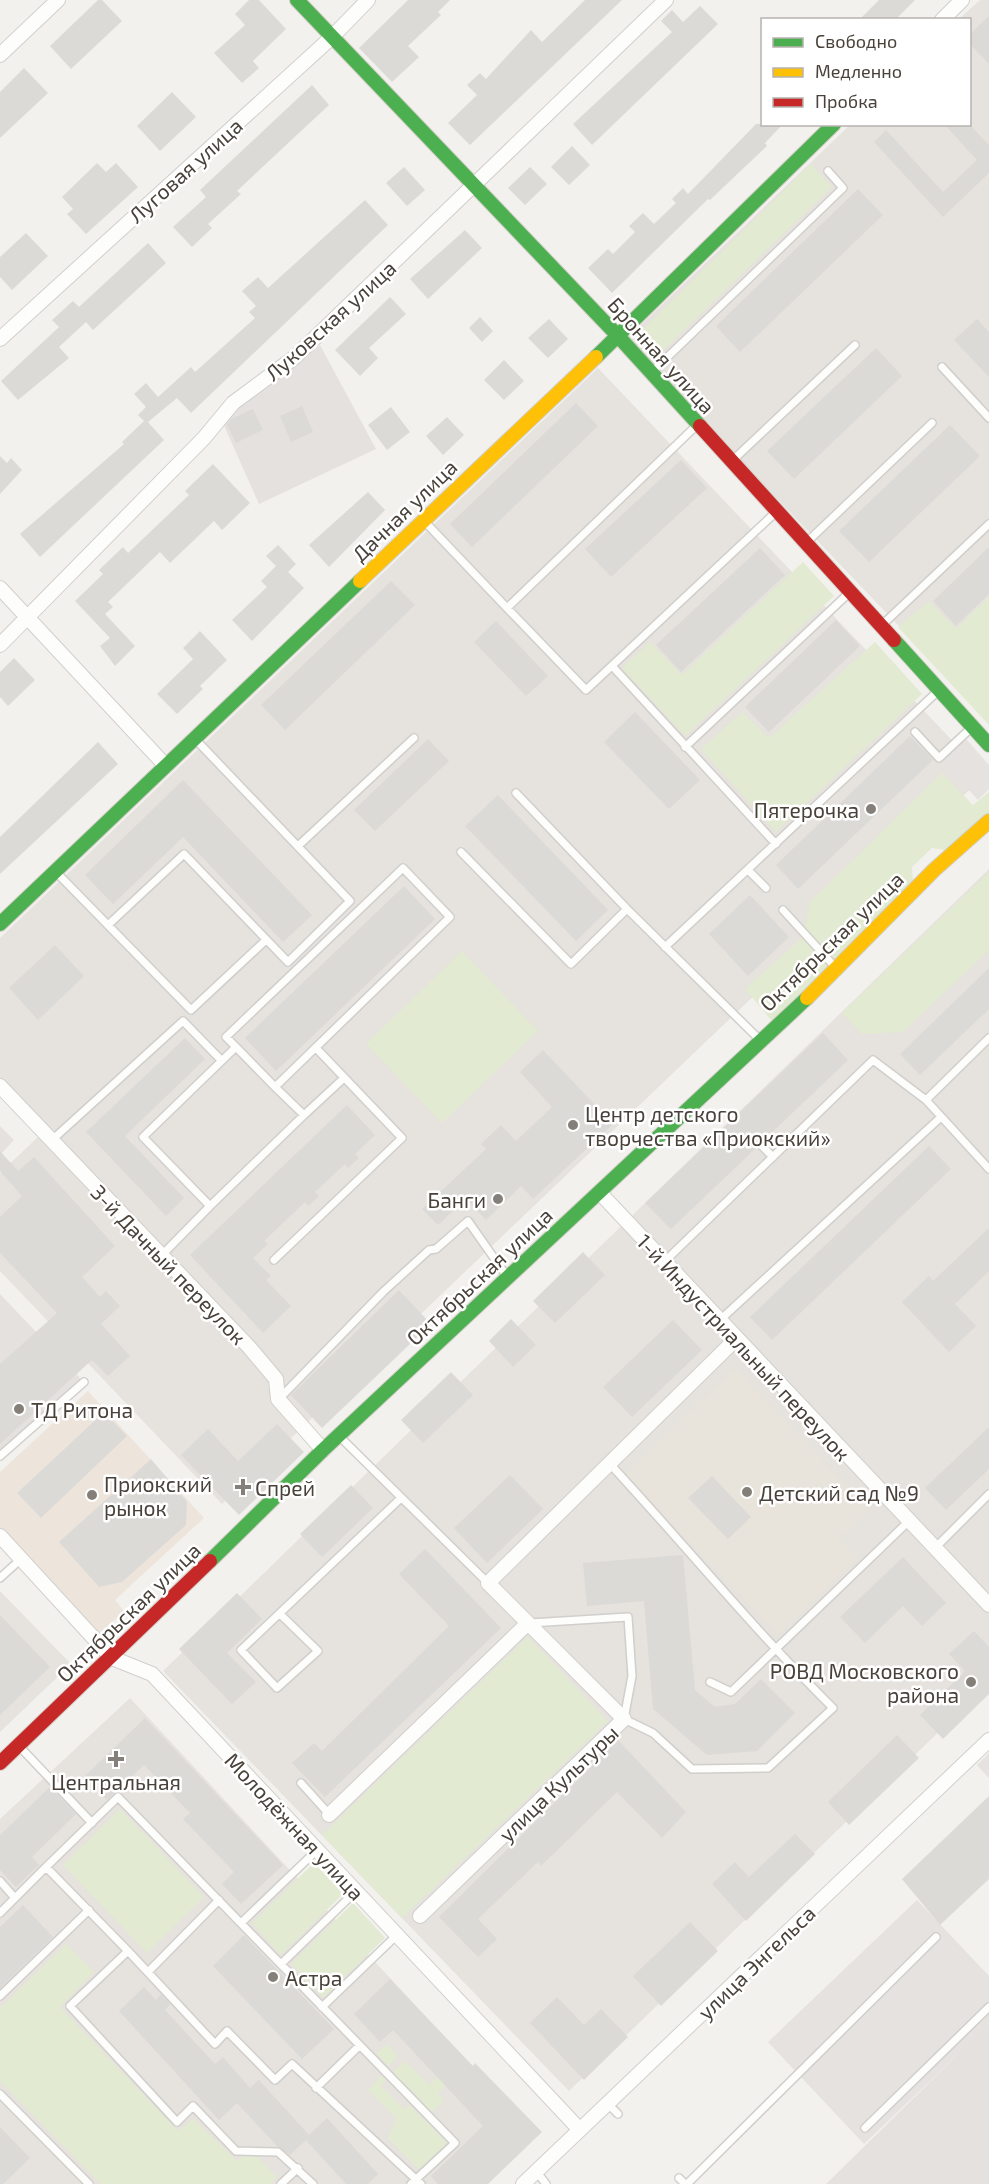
<svg xmlns="http://www.w3.org/2000/svg" width="989" height="2184" viewBox="0 0 989 2184" font-family="'Exo 2',sans-serif">
<style>
.residential{fill:#e6e2dd}
.commercial{fill:#ede5dc}
.industrial{fill:#e5e1de}
.education{fill:#e8e3db}
.green{fill:#e2ead1}
.parking{fill:#e5e2df}
.building{fill:#dcdad7}
.lines{fill:none;stroke-linecap:round;stroke-linejoin:round}
.lane-casing{stroke:#d1cfcc;stroke-width:10}
.street-casing{stroke:#d1cfcc;stroke-width:16}
.fast-casing{stroke:#d1cdc6;stroke-width:16}
.slow-casing{stroke:#d1cdc6;stroke-width:16}
.jam-casing{stroke:#d1cdc6;stroke-width:16}
.lane{stroke:#fdfdfc;stroke-width:7}
.street{stroke:#fdfdfc;stroke-width:14}
.fast{stroke:#4caf50;stroke-width:14}
.slow{stroke:#ffc107;stroke-width:14}
.jam{stroke:#c62828;stroke-width:14}
.poi-dot{fill:#847f79;stroke:#fff;stroke-width:2}
.labels{text-anchor:middle;dominant-baseline:central;stroke-width:5;stroke-linejoin:round;paint-order:stroke}
.street-label{font-size:21px;fill:#49423a;stroke:#fff}
.poi-label{font-size:21px;fill:#49423a;stroke:#fff;text-anchor:start}
</style>
<rect width="100%" height="100%" fill="#f3f1ee"/>
<path class="residential" d="M980,0H989V720L625,340L850,125L970,124V20L959,19Z
M598,368L985,775L222,1504L0,1271V1173L38,1137L0,1097V938Z
M989,869V1683L569,2091L163,1671Z
M0,1591L71,1664L0,1732Z
M130,1698L533,2132L477,2184H0V1819Z"/>
<path class="commercial" d="M88,1391L204,1518L115,1600L124,1611L99,1634L0,1527V1472Z"/>
<path class="industrial" d="M320,345L376,449L259,504L222,421Z
M0,1126L14,1140L0,1155Z
M0,1294L81,1379L0,1459Z
M989,2024V2184H826Z"/>
<path class="education" d="M735,1368L870,1510L839,1539L858,1558L778,1635L625,1474Z"/>
<path class="green" d="M811,164L832,187L657,356L637,335Z
M803,562L834,596L685,736L622,668L650,642L682,675Z
M989,597V725L898,627L929,601L956,629Z
M875,642L922,694L776,832L701,749L742,712L769,738Z
M942,773L973,805L989,792V814L950,851L932,848L912,867L913,886L772,1021L745,989L803,937L810,902Z
M989,872V950L903,1032L862,1034L842,1013Z
M462,951L538,1031L442,1123L366,1044Z
M528,1637L608,1721L402,1918L322,1835Z
M120,1809L204,1897L147,1953L63,1865Z
M314,1863L343,1894L281,1955L252,1923Z
M353,1903L385,1938L323,1998L291,1964Z
M66,1944L94,1972L60,2007L178,2131L193,2119L237,2161L251,2150L277,2177L270,2184H101L0,2081V2008Z
M387,2044L398,2056L389,2066L376,2054Z
M458,2057L466,2066L438,2093L444,2100L432,2112L393,2072L405,2061L429,2085Z
M381,2076L386,2080L381,2086L404,2109L409,2105L447,2143L419,2170L388,2138L396,2118L368,2090Z"/>
<path class="parking" d="M966,739L989,765V789L978,800L942,761Z
M989,1753V1778L977,1765Z
M917,1900L989,1976V2025L864,2144L768,2042Z"/>
<path class="building" d="M98,0H102L122,21L71,69L50,46Z
M249,0H259L286,29L253,61L259,68L242,83L214,53L245,25L235,14Z
M408,0H450L438,12L441,15L408,46L419,57L392,82L359,48Z
M585,0H622L470,145L448,123L477,95L467,85L480,73L486,79L531,30L542,42Z
M879,0H915L895,20H859Z
M700,6L718,24L592,145L573,124L672,32L661,21L672,10L683,22Z
M989,16V64L969,43V35Z
M24,68L48,93L0,138V92Z
M312,85L329,105L237,191L241,194L208,224L212,228L192,247L173,227L206,197L200,190Z
M172,92L196,117L160,151L137,126Z
M756,124H783L765,143L767,146L710,200L708,199L612,293L588,268L608,249L613,254L635,232L629,226L643,213L654,224L676,203L672,199L683,188L688,194Z
M944,124H969L989,145V173L943,217L874,142L886,130L943,192L977,160Z
M572,146L590,165L569,185L551,167Z
M97,163L106,172L116,163L138,187L86,234L67,214L73,209L62,197Z
M404,167L425,190L407,206L386,183Z
M530,167L547,184L525,205L508,188Z
M858,189L883,215L740,352L716,326Z
M365,200L388,225L191,413L177,398L148,422L164,440L40,557L20,534L124,444L122,442L144,421L138,415L146,407L134,394L146,383L158,397L191,367L195,372L255,318L249,312L256,306L242,291L258,277L268,288Z
M465,230L482,248L428,299L410,279Z
M26,233L48,256L12,290L0,277V257Z
M148,243L166,263L93,330L86,322L59,347L69,358L18,400L1,381L59,327L52,320L73,301L79,307Z
M390,297L406,314L369,348L378,358L360,376L335,350Z
M480,317L493,331L482,342L469,328Z
M549,319L568,339L548,358L528,338Z
M977,319L989,332V377L954,340Z
M876,348L902,376L794,479L767,451Z
M504,360L524,381L504,400L484,380Z
M576,403L598,426L472,547L450,524Z
M302,406L313,432L291,442L280,416Z
M391,407L410,432L387,450L368,425Z
M253,409L263,430L236,443L227,425L231,419Z
M447,417L464,435L443,455L426,436Z
M950,425L980,456L869,562L839,531Z
M0,456L7,463L11,458L22,470L0,494Z
M681,460L707,488L611,577L585,549Z
M213,464L250,503L222,530L214,521L170,563L160,552L108,602L113,607L105,614L135,646L115,666L100,646L110,638L75,601L103,574L99,570L123,547L128,553L189,495L185,491Z
M368,492L385,510L329,567L309,545Z
M278,545L296,564L288,572L304,588L252,641L232,620L267,587L261,581L276,566L266,556Z
M989,547V594L956,626L933,601Z
M760,548L785,575L681,672L656,645Z
M391,581L415,605L285,730L261,705Z
M836,620L860,646L769,732L745,707Z
M496,621L548,676L526,696L474,642Z
M200,631L227,660L200,686L203,689L177,714L157,694L193,659L183,648Z
M14,658L35,680L8,706L0,697V672Z
M635,712L700,780L669,809L604,742Z
M910,736L933,760L798,889L776,865Z
M428,739L449,761L375,831L354,810Z
M98,742L118,764L0,874V837Z
M183,780L312,915L283,942L183,837L113,904L85,875Z
M498,795L608,910L576,941L465,826Z
M404,886L435,919L276,1071L245,1038Z
M750,895L789,937L748,976L709,934Z
M55,945L84,976L38,1020L9,988Z
M989,968V1009L920,1075L900,1054Z
M823,1033L848,1060L764,1140H756V1148L671,1229L645,1203Z
M185,1038L205,1059L125,1136L184,1198L166,1216L86,1132Z
M543,1050L613,1124L533,1199L521,1186L486,1220L466,1199L438,1225L422,1209L486,1149L481,1144L501,1125L516,1141L552,1107L520,1072Z
M347,1105L375,1135L355,1154L359,1158L348,1168L345,1164L315,1192L319,1196L308,1206L305,1202L264,1241L268,1244L253,1258L271,1276L266,1280L291,1306L263,1333L190,1255Z
M929,1146L951,1169L772,1340L750,1317Z
M0,1151L18,1171L34,1157L115,1246L82,1277L100,1297L106,1291L120,1306L101,1324L130,1356L108,1376L92,1360L0,1444V1364L57,1313L0,1253V1217L22,1196L0,1171Z
M989,1228V1271L955,1304L976,1326L949,1352L902,1302L929,1276L933,1281Z
M583,1252L605,1275L555,1323L533,1301Z
M399,1290L431,1324L322,1428L291,1395Z
M511,1319L536,1345L513,1367L489,1341Z
M673,1320L702,1350L632,1417L603,1387Z
M451,1372L473,1395L423,1443L401,1420Z
M104,1412L127,1436L41,1518L17,1493Z
M277,1424L304,1452L239,1515L181,1455L208,1429L238,1461Z
M989,1427V1469L946,1510L925,1488Z
M151,1459L187,1502L186,1525L122,1582L99,1587L59,1542Z
M510,1475L543,1509L487,1563L454,1528Z
M712,1476L751,1517L728,1539L688,1498Z
M351,1485L373,1508L322,1557L300,1534Z
M425,1549L501,1628L325,1797L292,1763L314,1743L322,1751L449,1626L399,1574Z
M683,1555L695,1690L715,1707L735,1704L761,1679L795,1713L757,1751L707,1755L653,1709L644,1601L587,1606L583,1563Z
M903,1557L946,1603L922,1626L903,1606L865,1643L840,1617Z
M237,1593L262,1619L227,1653L256,1682L232,1704L179,1649Z
M0,1615L50,1667L0,1715Z
M974,1631L989,1647V1694L943,1739L920,1715L965,1671L949,1654Z
M145,1718L283,1865L241,1904L222,1884L234,1872L183,1819L190,1813L144,1765L107,1800L84,1777Z
M897,1735L919,1758L849,1825L828,1802Z
M618,1740L686,1812L662,1838L617,1792L541,1866L538,1862L478,1919L497,1939L478,1957L439,1917Z
M50,1787L76,1814L32,1857L39,1865L16,1887L0,1870V1835Z
M989,1796V1879L940,1925L902,1879Z
M795,1834L815,1854L746,1921L712,1884L735,1862L749,1877Z
M23,1905L53,1937L0,1988V1927Z
M690,1922L718,1951L661,2006L633,1976Z
M244,1935L334,2029L302,2059L213,1966Z
M390,1979L473,2066L475,2063L542,2132L488,2184H438L431,2176L483,2126L393,2030L380,2042L354,2014Z
M144,1987L156,2000L161,1994L170,2004L165,2010L215,2064L223,2057L250,2088L259,2080L309,2135L327,2118L378,2174L368,2184H346L306,2140L290,2155L277,2146L237,2103L219,2120L119,2011Z
M557,1997L584,2025L601,2009L628,2037L584,2080L530,2023Z
M0,2127L30,2158L3,2184H0Z"/>
<g class="lines">
<g class="lane-casing">
<path id="lane" d="M942,367L989,418
M653,371L843,188L828,171
M697,425L507,608L586,690L776,512
M733,460L855,345
M426,523L507,608
M808,541L932,423
M882,625L989,524
M613,667L776,844
M915,732L939,758L971,728
M685,747L849,593
M516,793L627,909L760,1040
M298,846L414,738
M461,852L571,964L627,909
M748,870L766,888
M57,873L191,1010L266,940
M783,910L836,968
M108,925L184,854L288,962L350,901L197,741
M665,947L938,691
M989,1038L926,1100L989,1169
M304,1115L344,1078
M52,1140L183,1021L221,1060
M760,1144L773,1157
M210,1206L304,1115L275,1087
M161,1256L210,1206L143,1137L236,1047L275,1087L450,917L403,868L226,1037L236,1047
M274,1260L402,1138L316,1048
M665,1261L873,1060L926,1100
M720,1320L941,1117
M279,1399L383,1292L429,1250L436,1249L468,1221L506,1275
M340,1437L488,1583
M0,1456L84,1382
M935,1548L989,1494
M0,1578L21,1559
M280,1614L318,1651L277,1688L241,1650L401,1498
M530,1623L628,1617L632,1676L624,1719L653,1733L692,1769L768,1768L833,1708C754,1630 685,1545 610,1464
M710,1682L731,1692L909,1521
M19,1746L92,1823
M301,1783L329,1814
M46,1867L118,1797L455,2143L411,2184
M0,1881L15,1898
M0,1913L46,1867L128,1951
M241,1923L317,1850
M281,1964L356,1891
M148,1972L219,1900
M0,1996L89,1910
M322,2007L397,1935
M316,2088L359,2046
M0,2094L89,2184
M608,2104L618,2114
M865,2128L989,2007
M536,2171L546,2184
M679,2178L685,2184
M281,2184L298,2168
M313,2184L278,2152L236,2151L193,2106L177,2122L70,2006L128,1951L215,2044L227,2031L275,2080L292,2064L421,2184
M687,2184L936,1937"/>
</g>
<g class="street-casing">
<path id="street" d="M942,20L962,0
M0,55L58,0
M0,339L332,37L368,0
M0,588L166,766
M0,645L204,438L233,403L295,357L666,0
M0,1086L249,1347L276,1379L278,1399L323,1450
M600,1193L989,1605
M0,1536L112,1658L152,1674L580,2130
M329,1815L527,1624
M420,1916L624,1719L488,1583L736,1339
M523,2184L989,1740"/>
</g>
<g class="fast-casing">
<path id="fast" d="M297,0L618,336L700,426
M596,357L834,124
M894,640L989,745
M0,924L360,581
M210,1561L323,1450L807,998"/>
</g>
<g class="slow-casing">
<path id="slow" d="M360,581L596,357
M807,998L934,870L989,821"/>
</g>
<g class="jam-casing">
<path id="jam" d="M700,426L894,640
M0,1763L210,1561"/>
</g>
<use href="#lane" class="lane"/>
<use href="#street" class="street"/>
<use href="#fast" class="fast"/>
<use href="#slow" class="slow"/>
<use href="#jam" class="jam"/>
</g>
<g class="poi-dot">
<circle cx="871" cy="809" r="6"/>
<circle cx="573" cy="1125" r="6"/>
<circle cx="498" cy="1199" r="6"/>
<circle cx="19" cy="1409" r="6"/>
<path d="M240 1478h6v6h6v6h-6v6h-6v-6h-6v-6h6z"/>
<circle cx="747" cy="1492" r="6"/>
<circle cx="92" cy="1495" r="6"/>
<circle cx="971" cy="1682" r="6"/>
<path d="M113 1750h6v6h6v6h-6v6h-6v-6h-6v-6h6z"/>
<circle cx="273" cy="1977" r="6"/>
</g>
<g class="labels">
<g class="street-label">
<text transform="translate(185 170) rotate(-42)">Луговая улица</text>
<text transform="translate(330 320) rotate(-42)">Луковская улица</text>
<text transform="translate(662 355) rotate(48)">Бронная улица</text>
<text transform="translate(404 510) rotate(-44)">Дачная улица</text>
<text transform="translate(831 941) rotate(-44)">Октябрьская улица</text>
<text transform="translate(169 1264) rotate(46)">3-й Дачный переулок</text>
<text transform="translate(479 1276) rotate(-43)">Октябрьская улица</text>
<text transform="translate(744 1347) rotate(47)">1-й Индустриальный переулок</text>
<text transform="translate(128 1612) rotate(-44)">Октябрьская улица</text>
<text transform="translate(558 1783) rotate(-44)">улица Культуры</text>
<text transform="translate(295 1826) rotate(47)">Молодёжная улица</text>
<text transform="translate(756 1962) rotate(-44)">улица Энгельса</text>
</g>
<g class="poi-label">
<text x="859" y="809" text-anchor="end">Пятерочка</text>
<text x="585" y="1113">Центр детского<tspan x="585" dy="24">творчества «Приокский»</tspan></text>
<text x="486" y="1199" text-anchor="end">Банги</text>
<text x="31" y="1409">ТД Ритона</text>
<text x="104" y="1483">Приокский<tspan x="104" dy="24">рынок</tspan></text>
<text x="255" y="1487">Спрей</text>
<text x="759" y="1492">Детский сад №9</text>
<text x="959" y="1670" text-anchor="end">РОВД Московского<tspan x="959" dy="24">района</tspan></text>
<text x="116" y="1781" text-anchor="middle">Центральная</text>
<text x="285" y="1977">Астра</text>
</g>
</g>
<rect x="761" y="18" width="210" height="108" fill="#ffffff" stroke="#b6b3b0" stroke-width="1.5"/>
<rect x="773" y="38" width="30" height="9" fill="#4caf50" stroke="#b6b3b0" stroke-width="1.5"/>
<text x="815" y="48" font-size="18" fill="#49423a">Свободно</text>
<rect x="773" y="68" width="30" height="9" fill="#ffc107" stroke="#b6b3b0" stroke-width="1.5"/>
<text x="815" y="78" font-size="18" fill="#49423a">Медленно</text>
<rect x="773" y="98" width="30" height="9" fill="#c62828" stroke="#b6b3b0" stroke-width="1.5"/>
<text x="815" y="108" font-size="18" fill="#49423a">Пробка</text>
</svg>
